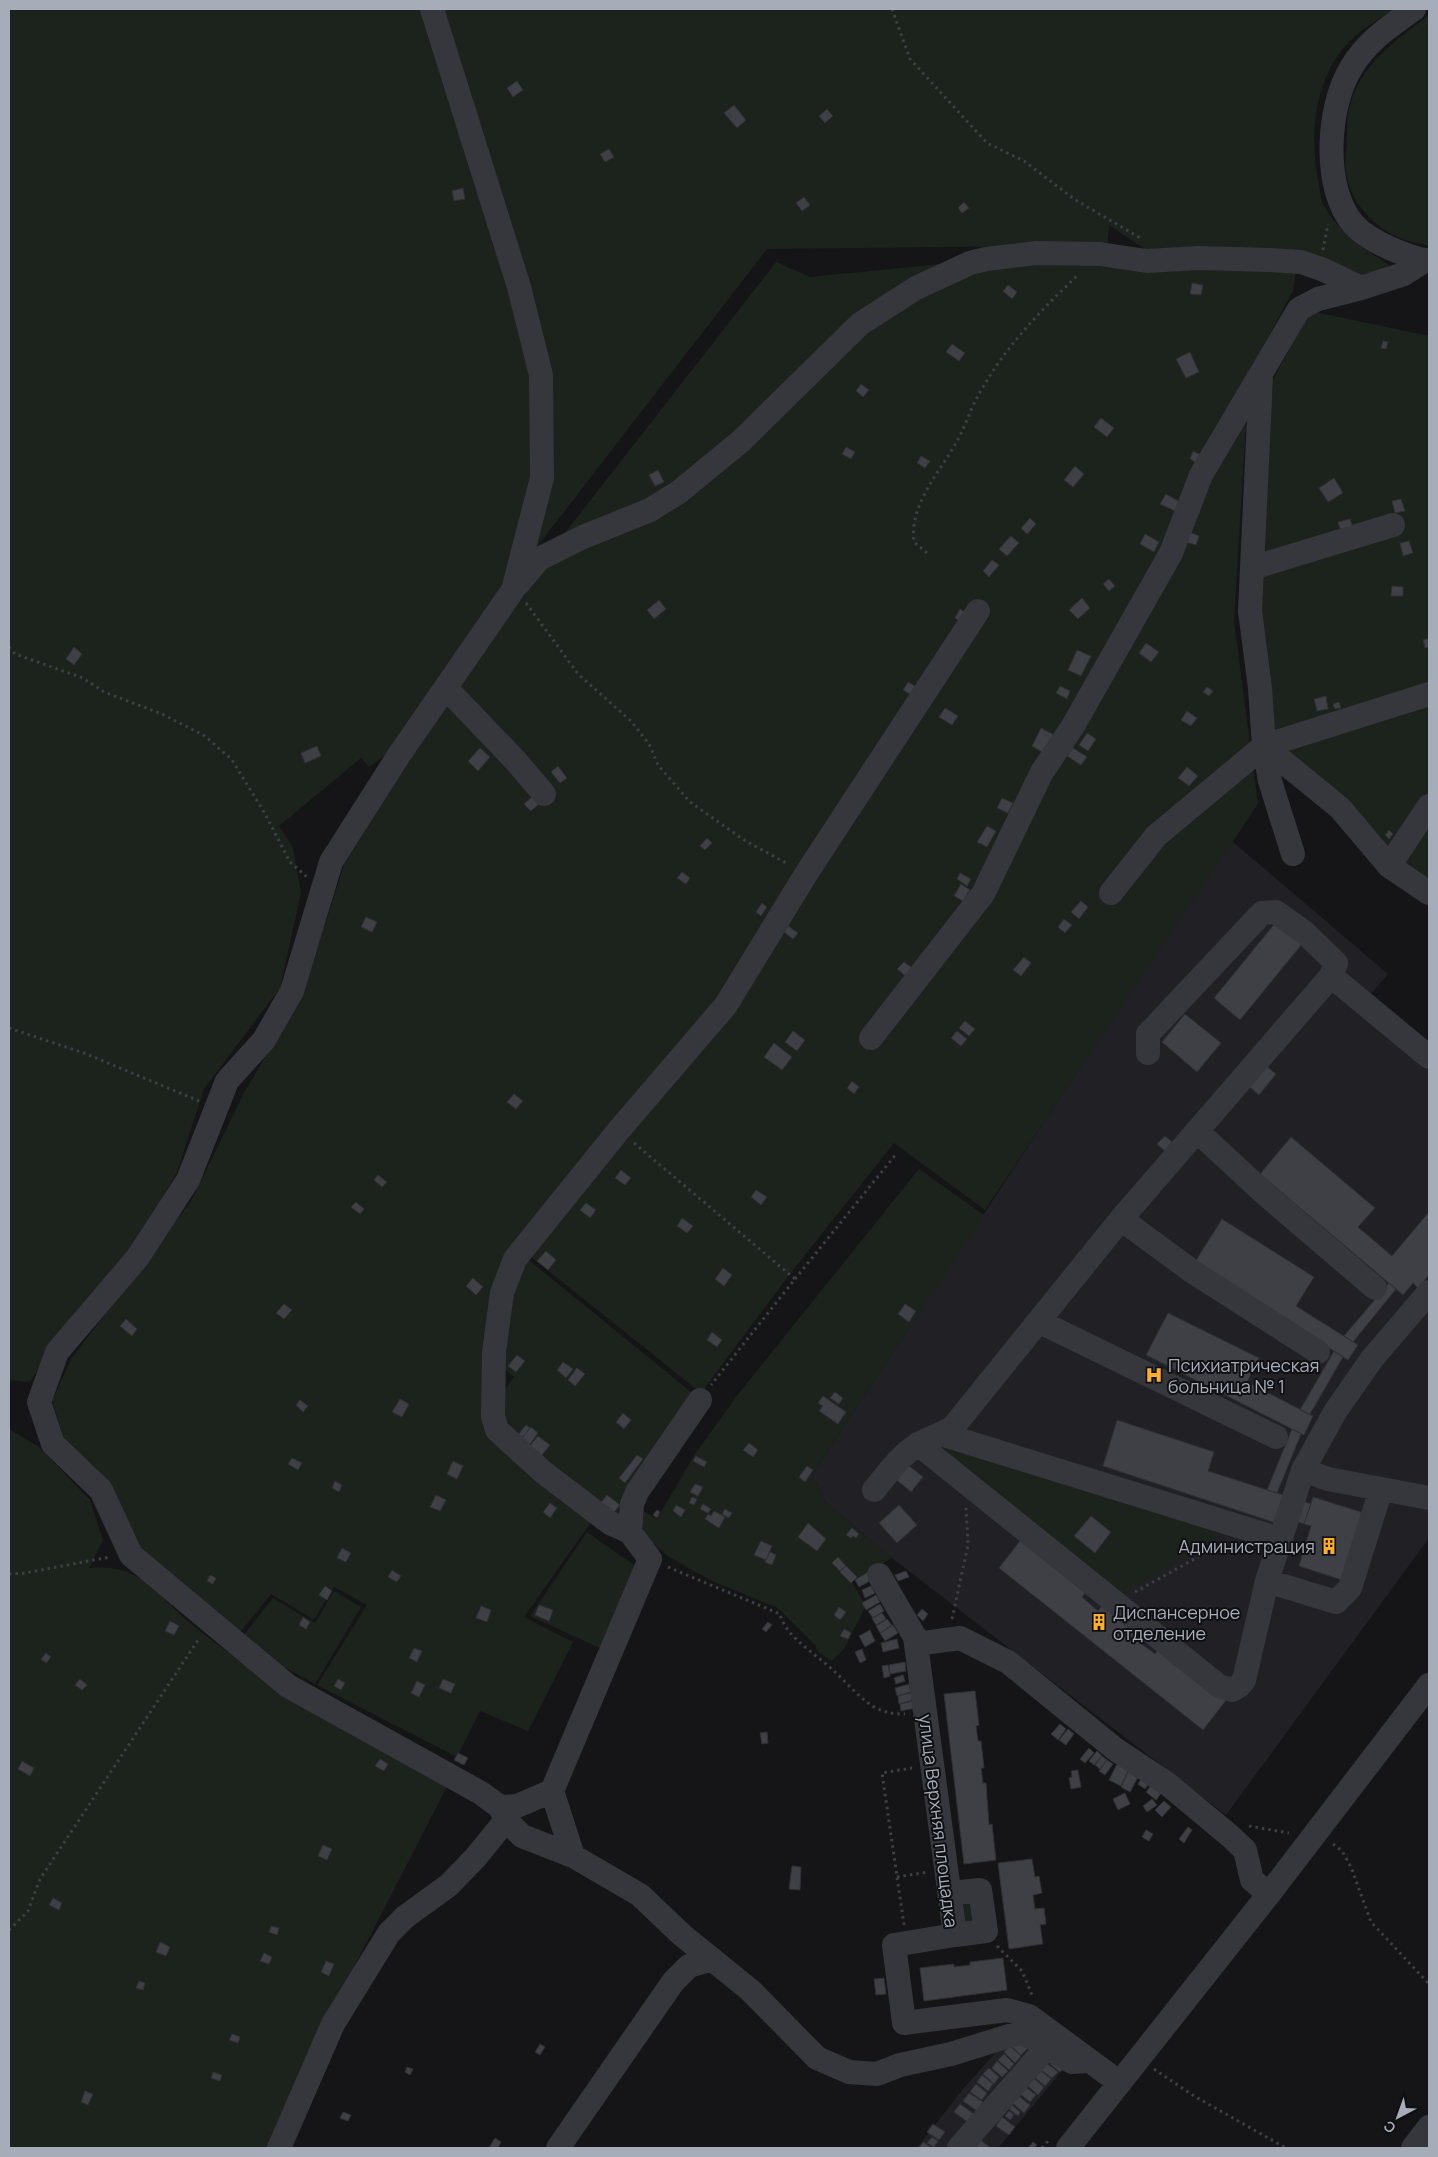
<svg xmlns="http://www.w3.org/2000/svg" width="1438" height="2157" viewBox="0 0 1438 2157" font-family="Manrope,sans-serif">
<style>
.built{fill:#212125}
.green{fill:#1b231c}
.building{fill:#3f4045;stroke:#2f2f34}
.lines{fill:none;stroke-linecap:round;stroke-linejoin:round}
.path{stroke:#3c3f44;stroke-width:3;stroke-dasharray:2.5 4;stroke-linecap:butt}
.minor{stroke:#36373d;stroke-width:24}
.labels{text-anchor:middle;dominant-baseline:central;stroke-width:4;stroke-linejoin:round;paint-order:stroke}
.poi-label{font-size:18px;fill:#a6adb9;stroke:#101013;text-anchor:start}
.street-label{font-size:18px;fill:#a6adb9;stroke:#101013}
</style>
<rect width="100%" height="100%" fill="#151518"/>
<path class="built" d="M1227,837L1388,974L1369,996L1429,1044V1538L1226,1815L892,1558L826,1503L818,1485L811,1477L1144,970Z
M1021,2035L1066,2066L998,2148H917L963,2089L1005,2042Z"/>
<path class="green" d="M9,9H1394C1380,19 1363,28 1351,40C1315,75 1309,133 1318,180C1320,188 1320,199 1324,206C1339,233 1367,251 1392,267L1360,278L1152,254L1109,225L1107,252L1038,246L767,249L499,596L388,753L369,767L361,758L279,826L293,848L301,893L280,988L204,1089L177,1172L132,1251L29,1382L9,1380Z
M1429,15V246C1420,243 1409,242 1400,238C1376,229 1351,203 1347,177C1344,165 1346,151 1347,139C1347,122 1348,106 1355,91C1369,58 1402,36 1429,15Z
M1012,257L1124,269L1296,271L1293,291L1249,373L1234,621L1258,804L985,1210L894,1143L786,1279L701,1393L515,1244L490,1429L592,1521L524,1617L573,1642L528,1731L480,1711L457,1757L317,1685L367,1605L334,1587L314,1620L271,1594L237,1636L133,1553L65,1442L52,1401L71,1359L191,1201L244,1093L303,993L344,865L411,758L536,570L776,262L810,277Z
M1310,311L1429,336V888L1270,733L1253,609L1268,389Z
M919,1169L984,1215L811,1477L818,1485L826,1503L892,1558L852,1582L866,1606L844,1649L832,1661L817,1651L816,1646L778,1608L712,1581L669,1557L652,1542L642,1527L640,1509L657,1519L695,1454L736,1397Z
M524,1256L696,1396L616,1521L502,1421V1393L514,1377L502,1367L509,1298Z
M9,1429L39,1447L90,1500L103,1540L89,1568C145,1563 157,1597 196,1628C274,1690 364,1732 451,1779L354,1967L268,2148H9Z
M934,1440L1227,1532L1131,1589L1121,1601L959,1472Z
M587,1532L637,1567L604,1650L530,1616Z
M334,1591L361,1607L315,1684L266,1657L242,1637L273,1598L315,1623Z
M971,1897L978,1922L963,1928L956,1902Z"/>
<path class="building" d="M517,81L523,90L513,97L507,88Z
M734,105L746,120L737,128L724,113Z
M827,109L833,116L825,123L819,116Z
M609,149L614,157L605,162L600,154Z
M463,188L465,199L454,201L452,191Z
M804,197L810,205L802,211L796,203Z
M964,202L969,208L962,213L958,208Z
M1192,283L1203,285L1201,295L1190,294Z
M1008,285L1017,292L1012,299L1003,291Z
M1383,341L1388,342L1386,349L1381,348Z
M952,344L965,353L959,361L946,352Z
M1190,352L1199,372L1186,378L1176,359Z
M861,384L869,390L863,397L856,391Z
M1101,418L1114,428L1107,437L1094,427Z
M846,447L855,452L851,459L842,454Z
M1193,451L1203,456L1199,464L1190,459Z
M921,456L930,461L925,468L917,463Z
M1075,466L1084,474L1073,487L1064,480Z
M658,470L664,482L655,486L649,475Z
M1334,478L1343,493L1328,502L1319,488Z
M1166,494L1180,502L1175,511L1160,504Z
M1401,499L1405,511L1395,513L1392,501Z
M1030,518L1036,524L1027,534L1021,528Z
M1350,519L1353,528L1341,532L1338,522Z
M1189,532L1199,536L1196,545L1186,542Z
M1145,534L1159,542L1154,552L1140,544Z
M1011,536L1019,543L1007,556L999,549Z
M1409,541L1413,553L1403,556L1400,543Z
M992,560L999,565L989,577L983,571Z
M1109,579L1115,586L1109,591L1103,584Z
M1392,586L1403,587V596H1391Z
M1082,598L1090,608L1078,619L1069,610Z
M659,600L666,609L654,619L647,610Z
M960,609L968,614L962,623L955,618Z
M1429,638V647L1425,648L1423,640Z
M1146,643L1159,652L1151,662L1139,653Z
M74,647L82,654L74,665L66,659Z
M1077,650L1091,656L1081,676L1068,670Z
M908,682L918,688L913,696L903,690Z
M1060,686L1070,691L1067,699L1056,693Z
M1207,687L1213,691L1209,696L1203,692Z
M1326,696L1328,709L1317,711L1314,699Z
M1339,702L1341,708L1335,709L1333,704Z
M945,708L958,716L952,725L939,717Z
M1187,711L1197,718L1191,726L1181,720Z
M1041,728L1054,735L1044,753L1032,746Z
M1087,733L1096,739L1088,751L1079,745Z
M317,746L321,756L305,763L301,753Z
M480,748L490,757L478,771L468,761Z
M1073,748L1087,757L1081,765L1067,756Z
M558,766L567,778L560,783L551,772Z
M1187,767L1198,776L1189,786L1178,778Z
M533,796L539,804L531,811L524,804Z
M1002,798L1013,803L1008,813L997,808Z
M987,826L996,831L987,847L977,842Z
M1389,830L1393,834L1389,839L1385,835Z
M707,838L712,843L705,850L700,846Z
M682,872L690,878L686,884L677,878Z
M960,873L971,879L967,886L957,879Z
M961,884L970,890L963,901L954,896Z
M1081,901L1088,907L1079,919L1071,912Z
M762,903L767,907L761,916L756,912Z
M366,917L377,922L372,932L361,927Z
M1064,919L1072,925L1065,933L1058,927Z
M1276,922L1302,944L1240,1020L1214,998Z
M788,926L798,933L793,939L784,932Z
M1024,957L1031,963L1021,976L1013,970Z
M904,962L914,969L907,977L897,969Z
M1185,1014L1221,1043L1197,1072L1162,1042Z
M965,1021L975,1029L969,1036L959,1028Z
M793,1031L805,1040L797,1051L785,1042Z
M957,1031L967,1039L961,1046L951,1038Z
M774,1043L792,1057L782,1070L764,1057Z
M1264,1064L1276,1074L1259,1095L1247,1085Z
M852,1081L859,1087L854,1094L847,1088Z
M514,1094L523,1101L516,1109L507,1102Z
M1165,1136L1172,1142L1165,1151L1157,1144Z
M1291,1137L1375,1208L1358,1227L1392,1256L1429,1212V1275L1418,1288L1413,1283L1403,1295L1260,1174Z
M621,1170L631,1178L625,1185L615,1178Z
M378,1175L387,1182L382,1187L374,1180Z
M756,1190L767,1197L761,1205L751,1197Z
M356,1202L364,1209L360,1214L351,1207Z
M586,1203L596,1210L590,1218L580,1210Z
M682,1218L693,1226L687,1233L677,1226Z
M1222,1219L1314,1277L1296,1306L1358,1345L1348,1360L1195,1262Z
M546,1251L556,1260L548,1270L537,1261Z
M723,1268L732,1275L724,1286L715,1279Z
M473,1278L483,1287L476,1295L466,1286Z
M1389,1283L1396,1289L1353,1342L1344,1336Z
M284,1304L292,1310L284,1319L276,1313Z
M905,1304L916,1311L909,1322L898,1314Z
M1168,1313L1259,1358L1247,1382L1313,1416L1304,1435L1146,1355Z
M126,1319L137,1329L132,1336L120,1326Z
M712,1332L722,1340L717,1347L707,1340Z
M1334,1351L1343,1357L1310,1414L1300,1410Z
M517,1355L525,1361L516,1372L508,1366Z
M563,1362L573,1369L566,1378L557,1370Z
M577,1368L585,1374L575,1386L568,1380Z
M835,1392L843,1398L839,1404L830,1398Z
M823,1396L846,1412L838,1424L819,1411L823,1406L818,1403Z
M400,1399L409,1404L402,1417L392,1412Z
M300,1400L308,1406L303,1412L296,1405Z
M623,1413L631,1420L624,1429L616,1422Z
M1117,1420L1214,1452L1208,1471L1311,1504L1304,1524L1278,1515L1276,1523L1103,1466Z
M526,1425L530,1428L522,1438L518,1435Z
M531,1427L538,1433L530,1444L522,1438Z
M1292,1429L1301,1434L1277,1493L1267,1490Z
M538,1436L550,1445L541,1456L529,1447Z
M749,1443L758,1450L753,1457L743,1450Z
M637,1455L643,1459L625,1483L619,1478Z
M696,1456L707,1462L704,1467L693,1461Z
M292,1458L302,1463L298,1470L288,1464Z
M453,1461L463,1466L457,1479L447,1474Z
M903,1461L923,1477L911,1492L891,1475Z
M807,1466L813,1470L805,1482L799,1477Z
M335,1481L342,1485L339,1492L332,1488Z
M695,1484L703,1487L698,1496L690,1492Z
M436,1495L446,1500L440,1511L430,1507Z
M607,1495L620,1505L611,1516L598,1506Z
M692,1497L697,1499L694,1505L689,1503Z
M1313,1497L1364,1513L1342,1580L1299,1566L1311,1526L1304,1524Z
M550,1503L557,1508L550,1518L543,1512Z
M703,1504L711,1509L708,1513L700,1509Z
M676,1505L685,1510L681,1517L673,1511Z
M899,1505L917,1525L897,1543L879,1523Z
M725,1509L732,1513L729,1518L722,1514Z
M657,1510L660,1512L657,1518L653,1515Z
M714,1511L725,1517L719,1528L705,1519L708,1514L711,1516Z
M1091,1516L1111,1532L1095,1553L1074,1536Z
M808,1523L826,1539L817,1551L798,1537Z
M852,1528L859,1534L856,1538L853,1536L851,1538L846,1535Z
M1023,1537L1088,1589L1082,1597L1098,1611L1105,1602L1145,1634L1139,1642L1155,1654L1161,1646L1227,1699L1203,1730L999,1568Z
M761,1541L772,1546L766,1560L754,1555Z
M342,1548L351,1553L346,1562L337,1558Z
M770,1552L776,1555L772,1565L765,1562Z
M838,1557L846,1566L840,1571L832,1563Z
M846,1566L857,1577L851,1583L840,1572Z
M392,1570L401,1576L397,1582L388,1577Z
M906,1571L909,1577L898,1581L895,1575Z
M868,1572L873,1579L859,1587L855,1580Z
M210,1575L216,1578L213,1584L207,1581Z
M325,1586L332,1591L327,1600L319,1595Z
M871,1586L875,1593L865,1598L862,1590Z
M876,1595L880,1602L866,1610L862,1603Z
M880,1604L884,1611L873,1618L868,1611Z
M539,1605L553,1610L549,1621L535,1615Z
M481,1606L491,1610L487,1622L476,1618Z
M839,1607L846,1612L840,1620L834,1615Z
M922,1609L928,1614L923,1621L917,1615Z
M882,1613L886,1619L876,1625L872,1618Z
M303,1617L310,1622L306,1629L299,1625Z
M887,1619L892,1625L880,1633L876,1626Z
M170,1621L179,1626L174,1635L165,1631Z
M768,1622L772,1625L766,1632L762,1629Z
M893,1625L898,1633L885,1641L880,1633Z
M844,1629L851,1633L848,1639L840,1636Z
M870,1630L875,1641L865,1647L859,1636Z
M897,1639L899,1648L883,1652L881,1643Z
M414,1648L422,1651L417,1662L409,1658Z
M862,1649L866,1660L860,1663L855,1652Z
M46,1653L51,1657L46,1663L41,1659Z
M905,1662L906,1671L890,1674L889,1665Z
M888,1665L890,1676L884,1678L882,1666Z
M903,1675L905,1681L896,1684L894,1678Z
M80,1679L87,1685L82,1690L75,1685Z
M338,1679L345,1683L341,1690L334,1686Z
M443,1679L455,1684L451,1693L439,1688Z
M417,1681L425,1685L419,1697L411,1693Z
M909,1684L911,1692L897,1696L895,1688Z
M975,1691L979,1725L976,1726L978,1741H981L984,1768H981L983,1783H986L989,1825L992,1824L996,1860L964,1864L944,1694Z
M911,1693L913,1700L899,1704L898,1696Z
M913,1701L915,1708L901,1711L900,1704Z
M1060,1724L1066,1729L1058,1740L1051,1734Z
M1068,1729L1074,1734L1066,1745L1059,1740Z
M767,1732L768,1743L762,1744L760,1733Z
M1089,1748L1094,1753L1085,1763L1080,1759Z
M1097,1751L1102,1756L1094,1765L1089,1761Z
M458,1753L468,1758L464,1765L454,1760Z
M1102,1756L1107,1760L1100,1769L1095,1765Z
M380,1759L388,1764L384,1771L375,1766Z
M1107,1760L1113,1764L1105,1775L1099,1771Z
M22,1761L34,1768L30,1776L18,1769Z
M1117,1764L1129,1770L1121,1786L1109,1780Z
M1078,1770L1081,1787L1071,1789L1069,1778L1072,1777L1071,1771Z
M1128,1772L1138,1777L1130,1792L1121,1787Z
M1145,1773L1153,1778L1145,1789L1138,1784Z
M1155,1780L1165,1788L1156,1800L1146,1792Z
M1125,1793L1130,1804L1118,1810L1113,1799Z
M1152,1799L1157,1805L1147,1812L1143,1806Z
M1164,1801L1171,1807L1162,1817L1155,1810Z
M1188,1827L1192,1830L1184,1843L1179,1839Z
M1146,1830L1153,1834L1149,1841L1142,1837Z
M323,1845L332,1849L327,1860L318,1856Z
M1032,1859L1035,1877L1039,1876L1042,1893L1033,1895L1035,1909L1044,1908L1046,1924L1040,1925L1043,1944L1009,1949L998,1863Z
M792,1866L801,1867L800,1890L789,1889Z
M53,1898L62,1903L59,1910L49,1905Z
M271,1926L279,1928L277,1935L269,1932Z
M160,1942L170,1947L166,1956L156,1952Z
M264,1953L272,1957L269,1964L260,1961Z
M1003,1958L1007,1990L924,2001L920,1968L954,1964V1967L970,1965V1962Z
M326,1961L334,1964L329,1976L321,1972Z
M884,1978L886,1994L876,1995L874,1979Z
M139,1981L145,1983L143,1990L136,1988Z
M232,2034L240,2037L238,2043L229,2040Z
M1017,2038L1028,2048L1021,2055L1010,2045Z
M540,2044L545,2047L540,2055L535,2052Z
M1010,2046L1021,2056L1015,2063L1004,2052Z
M1004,2054L1014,2064L1009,2070L998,2060Z
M1055,2058L1065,2066L1060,2072L1050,2064Z
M997,2061L1008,2071L1002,2077L992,2068Z
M1046,2063L1058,2072L1052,2078L1041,2070Z
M407,2067L413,2069L410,2075L405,2072Z
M989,2068L999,2077L994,2084L983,2074Z
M1040,2070L1051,2079L1045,2086L1034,2077Z
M213,2072L222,2075L220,2081L211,2078Z
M982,2075L993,2084L988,2091L977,2082Z
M1032,2077L1044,2087L1038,2095L1026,2084Z
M976,2084L987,2093L982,2100L970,2092Z
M1024,2086L1036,2095L1030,2102L1019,2093Z
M85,2091L93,2094L88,2105L81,2102Z
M969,2093L983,2102L977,2111L963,2101Z
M1016,2094L1030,2105L1024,2113L1010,2101Z
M960,2104L974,2114L968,2122L954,2112Z
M1012,2105L1020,2112L1018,2116L1009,2109Z
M1009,2111L1014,2115L1010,2120L1005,2116Z
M343,2112L351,2115L348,2121L340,2118Z
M1002,2117L1015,2127L1009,2135L996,2126Z
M933,2124L945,2132L939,2140L927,2132Z
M932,2137L938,2141L934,2147L927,2143Z
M495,2138L501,2142L498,2148H489Z
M979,2139L991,2148H978L974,2145Z
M923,2142L932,2148H919Z
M1033,2142L1037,2145L1034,2148H1028Z"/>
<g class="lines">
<path class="path" d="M892,9L910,59L987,143L1024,161L1074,199L1142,239
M1323,250L1328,224
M927,553L914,542C909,505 939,473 956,443C965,427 970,410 979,394C1004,348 1041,310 1079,274
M526,603L578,674L631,721L649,744L658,765L690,802L744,840L788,864
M9,647L15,654L83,678L104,692L162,714L205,736L232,760L264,812L290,862L307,877
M9,1028L84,1053L199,1101
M634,1143L795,1279L711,1385
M795,1279L897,1153
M668,1567L780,1614C785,1637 819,1656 835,1672C848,1684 860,1699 876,1708C886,1713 894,1714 905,1714
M9,1574L25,1573L110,1557
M1135,1592L1223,1543
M952,1619L968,1545L966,1507
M1249,1826L1289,1833
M1333,1844L1342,1851L1351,1867L1371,1922L1429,1984
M897,1877L928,1872
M904,1925L882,1773L912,1768
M9,1930L28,1911L40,1879L200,1637
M997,1946L1022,1971L1032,1995
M1154,2069L1194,2096L1286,2148
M1042,2148L1049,2140"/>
<path class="minor" d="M432,9L519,287L541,375L542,478L513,590L399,755L331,862L292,991L264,1040L227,1081L188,1180L138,1257L57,1352L39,1402L53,1444L101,1490L131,1555L288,1686L481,1793L500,1807L506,1820L522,1836L573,1856L640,1895L682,1935L750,1990L817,2058L849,2072L877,2074L900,2065L951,2054L1019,2033L1031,2037L1072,2062L1089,2061
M1414,9C1390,26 1366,42 1351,68C1327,107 1322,189 1354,225C1370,242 1407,257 1429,261
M1261,376L1250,611L1260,688L1264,746L1340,808L1389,866L1429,893
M1252,568L1393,525
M518,584L539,559L583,537L650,510L679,492L741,441L860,324L916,288L970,263L986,259L1037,253L1099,254L1147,261L1198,258L1270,260L1301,262L1324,270L1361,288L1404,274L1426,260
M446,688L515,760L544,794
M1264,746L1270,781L1293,854
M1389,866L1429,806
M1111,893L1156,836L1264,746L1429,694
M1331,976L1429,1057
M871,1038L983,894L1042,772L1073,726L1171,553L1201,475L1299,309L1318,299L1361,288
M1197,1131L1264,1193L1375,1288
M1121,1219L1193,1272L1318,1352
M1040,1322L1276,1437
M944,1435L1280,1539
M918,1444L1219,1686L1232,1690L1239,1686L1244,1680L1267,1581L1303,1470L1335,1412L1371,1360L1429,1292
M1303,1470L1328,1479L1429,1498
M874,1490C888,1473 900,1455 919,1444C931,1436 943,1435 954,1426L1121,1219L1331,976L1336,963L1304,932L1276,912L1262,913L1148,1034V1053
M630,1532L610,1523L543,1472L497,1430L493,1416L494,1352L502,1293L515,1259L619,1130L726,1005L806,874L978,611
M879,1575L915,1637L955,1935L894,1945L904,2023L1007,2010L1029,2016L1120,2083
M1267,1581L1336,1602L1350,1588L1381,1489
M916,1644L960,1638L1008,1662L1115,1749L1169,1785L1230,1836L1245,1850L1252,1880L1269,1894
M500,1807L517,1806L552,1791
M573,1856L552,1791L650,1559L630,1532L632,1504L637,1492L700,1400
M950,1893L980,1890L986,1931L955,1935
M279,2148L333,2024L389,1933L405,1917L449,1885L476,1857L506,1820
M558,2148L673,1982L689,1966L712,1959
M959,2148L1047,2047
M1068,2148L1269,1894L1429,1685
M1413,2148L1429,2127"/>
</g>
<defs>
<g id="hospital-bare" transform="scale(1.35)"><path d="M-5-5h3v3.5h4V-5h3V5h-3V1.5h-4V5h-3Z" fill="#feaf27" stroke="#101013" stroke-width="2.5" paint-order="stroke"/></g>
<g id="building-bare" transform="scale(1.35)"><path d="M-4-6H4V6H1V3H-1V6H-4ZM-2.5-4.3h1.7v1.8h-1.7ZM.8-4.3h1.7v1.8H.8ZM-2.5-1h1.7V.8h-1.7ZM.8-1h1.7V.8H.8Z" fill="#feaf27" stroke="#101013" stroke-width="2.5" paint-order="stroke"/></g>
</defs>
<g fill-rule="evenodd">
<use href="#hospital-bare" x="1154" y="1375"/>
<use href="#building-bare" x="1329" y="1546"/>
<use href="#building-bare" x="1099" y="1622"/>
</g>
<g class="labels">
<g class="poi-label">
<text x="1168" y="1365">Психиатрическая<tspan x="1168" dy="21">больница № 1</tspan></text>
<text x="1315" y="1546" text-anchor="end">Администрация</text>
<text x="1113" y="1612">Диспансерное<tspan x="1113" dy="21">отделение</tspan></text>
</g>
<g class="street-label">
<text transform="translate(939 1821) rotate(83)">улица Верхняя площадка</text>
</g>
</g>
<rect width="1438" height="2157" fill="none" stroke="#a6adb9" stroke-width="20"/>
<g transform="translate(1398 2117) rotate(221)" stroke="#101013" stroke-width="4" paint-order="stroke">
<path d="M0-4L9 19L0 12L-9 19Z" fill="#a6adb9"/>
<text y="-8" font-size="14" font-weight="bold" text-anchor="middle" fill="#a6adb9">С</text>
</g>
</svg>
